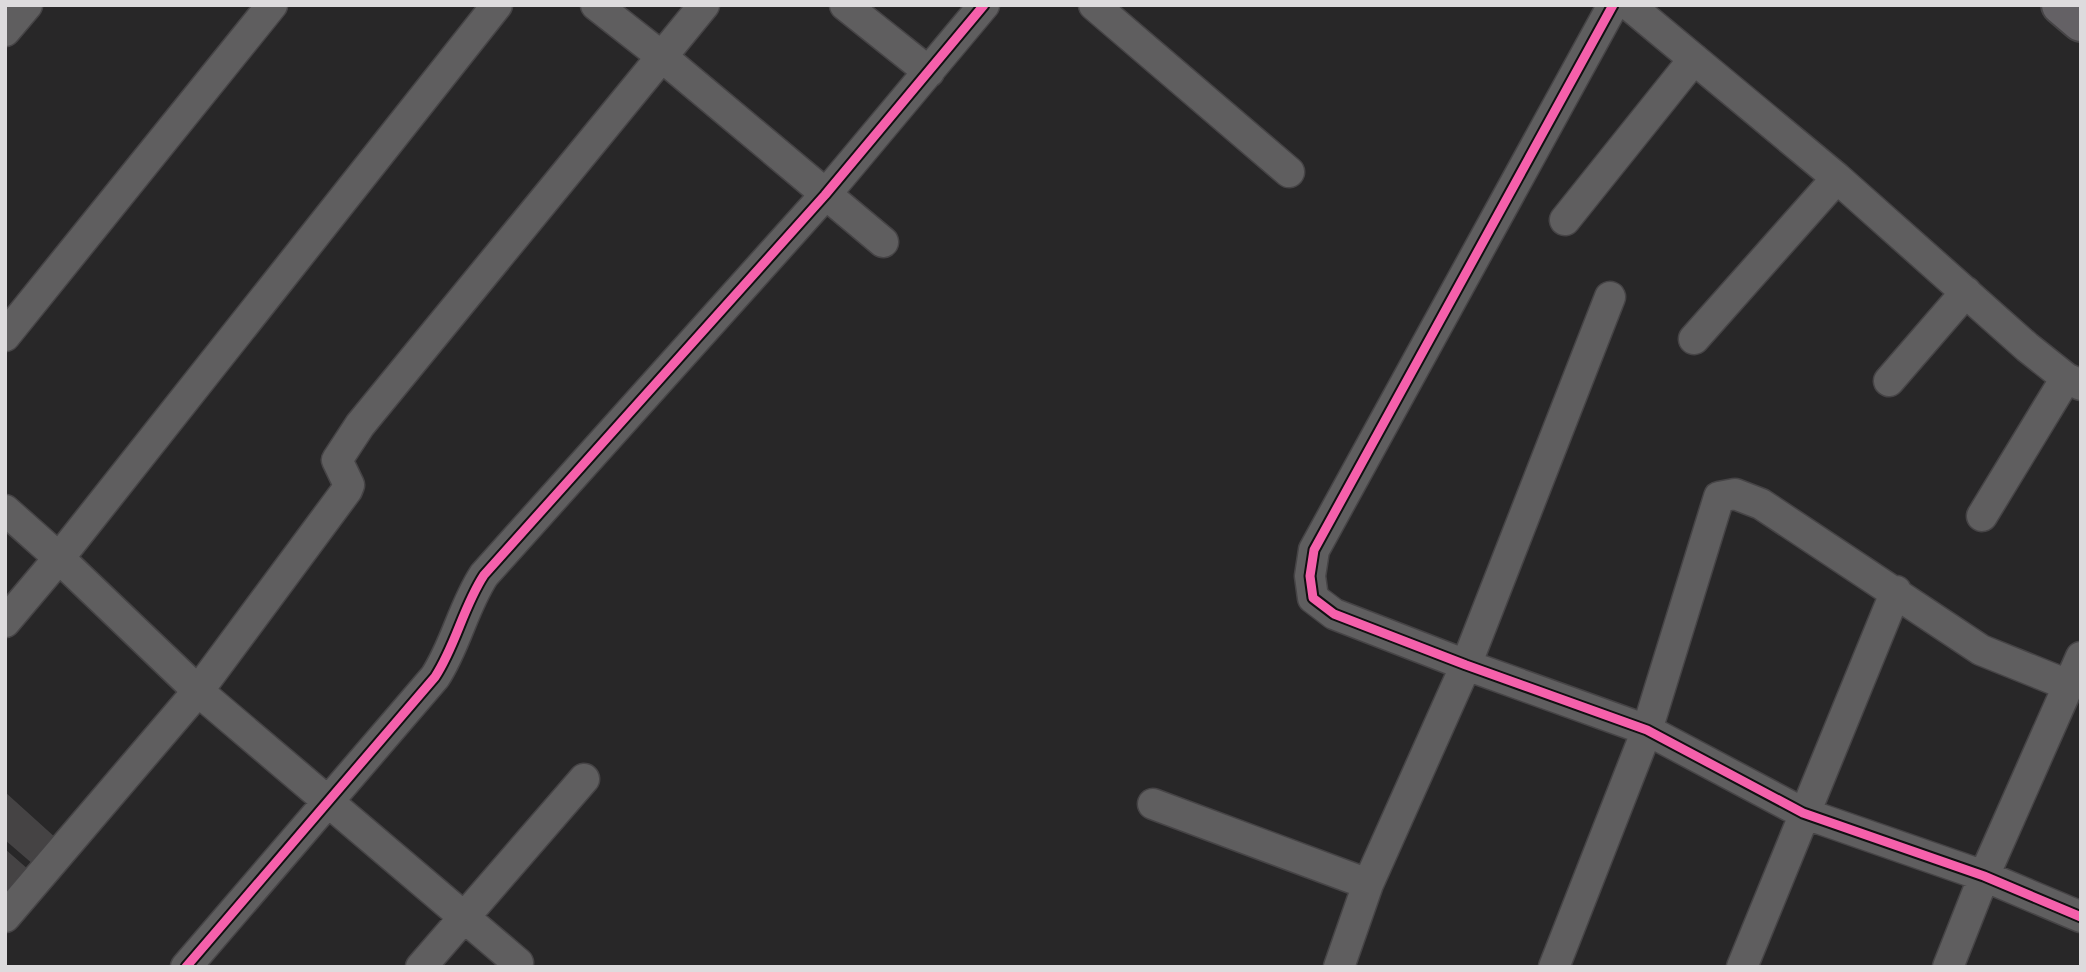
<svg xmlns="http://www.w3.org/2000/svg" width="2086" height="972" viewBox="0 0 2086 972" font-family="Jost,sans-serif">
<style>
.building{fill:#454344}
.lines{fill:none;stroke-linecap:round;stroke-linejoin:round}
.street-casing{stroke:#464446;stroke-width:33}
.secondary-casing{stroke:#464446;stroke-width:42}
.street{stroke:#5f5e5f;stroke-width:30}
.secondary{stroke:#646165;stroke-width:38}
.cycleway-casing{stroke:#111011;stroke-width:13}
.cycleway{stroke:#f560ab;stroke-width:9}
</style>
<rect width="100%" height="100%" fill="#282728"/>
<path class="building" d="M5,792L57,839L34,865L5,840Z
M5,849L29,870L5,895Z"/>
<g class="lines">
<g class="street-casing">
<path id="street" d="M596,5L661,56L883,242
M845,5L929,72
M1094,5L1289,172
M1613,5L1314,550L1310,576L1313,598L1334,614L1466,665L1647,730L1803,813L1984,876L2081,917
M1629,5L1837,178L2027,347L2066,378L2081,385
M5,31L27,5
M1565,220L1694,59
M5,336L272,5
M1694,339L1837,178
M1889,381L1966,292
M5,510L59,558L198,691L518,963
M1982,516L2066,378
M5,622L59,558L497,5
M1153,804L1368,884
M5,917L198,691L347,490L349,485L337,460L360,425L704,5
M186,967L435,677C456,645 463,607 484,575L825,195L984,5
M421,967L584,779
M1339,967L1368,884L1466,665L1610,297
M1554,967L1647,730L1719,497L1735,494L1761,504L1981,650L2068,685
M1742,967L1896,591
M1948,967L1984,876L2081,657"/>
</g>
<g class="secondary-casing">
<path id="secondary" d="M2061,5L2081,22"/>
</g>
<use href="#street" class="street"/>
<use href="#secondary" class="secondary"/>
<g class="cycleway-casing">
<path id="cycleway" d="M1613,5L1314,550L1310,576L1313,598L1334,614L1466,665L1647,730L1803,813L1984,876L2081,917
M186,967L435,677C456,645 463,607 484,575L825,195L984,5"/>
</g>
<use href="#cycleway" class="cycleway"/>
</g>
<rect width="2086" height="972" fill="none" stroke="#dddbdd" stroke-width="14"/>
</svg>
